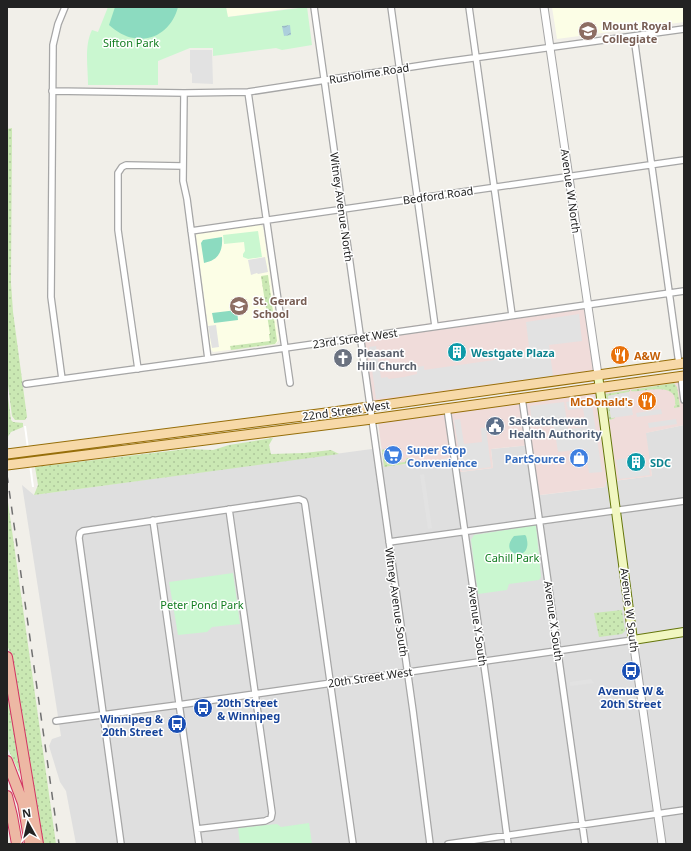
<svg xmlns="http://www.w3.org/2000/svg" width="691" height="851" viewBox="0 0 691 851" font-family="'Noto Sans',sans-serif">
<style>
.residential{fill:#dfdfdf}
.commercial{fill:#f0dcda}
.education{fill:#fcfee6}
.grass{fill:url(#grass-dots)}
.park{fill:#caf7d0}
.pitch{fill:#8cdbc0}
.parking{fill:#e2e2e2}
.water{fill:url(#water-waves)}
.pier{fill:#fff}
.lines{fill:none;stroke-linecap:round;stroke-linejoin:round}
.minor-casing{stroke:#a6a6a6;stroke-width:8}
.tertiary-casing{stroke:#a6a6a6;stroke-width:9}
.secondary-casing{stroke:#65760b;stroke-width:10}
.primary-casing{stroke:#966e09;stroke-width:11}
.trunk-casing{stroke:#d23362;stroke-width:12}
.minor{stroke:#fff;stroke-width:5.5}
.tertiary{stroke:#fff;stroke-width:7}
.secondary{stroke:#f1f7c1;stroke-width:8}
.primary{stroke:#f7d9a8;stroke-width:9}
.trunk{stroke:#edb8a4;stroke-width:10}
.rail{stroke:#707070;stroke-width:1.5;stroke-dasharray:8 8;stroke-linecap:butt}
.labels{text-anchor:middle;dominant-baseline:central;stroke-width:3;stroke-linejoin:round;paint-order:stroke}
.education-label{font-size:11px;font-weight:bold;fill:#785e54;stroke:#fff;text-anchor:start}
.park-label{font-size:11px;fill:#127d20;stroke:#fff}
.street-label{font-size:11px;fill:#222;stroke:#fff}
.worship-label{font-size:11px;font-weight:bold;fill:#5b616d;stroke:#fff;text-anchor:start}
.culture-label{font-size:11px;font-weight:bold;fill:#0d838f;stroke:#fff;text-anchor:start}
.food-label{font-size:11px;font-weight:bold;fill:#c56008;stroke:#fff;text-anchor:start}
.service-label{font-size:11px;font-weight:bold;fill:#4e5e75;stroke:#fff;text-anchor:start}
.shop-label{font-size:11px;font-weight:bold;fill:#366cbe;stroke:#fff;text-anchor:start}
.transit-label{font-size:11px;font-weight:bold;fill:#164399;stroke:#fff}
</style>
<defs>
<pattern id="grass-dots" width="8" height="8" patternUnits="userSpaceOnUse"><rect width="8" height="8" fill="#cae8b3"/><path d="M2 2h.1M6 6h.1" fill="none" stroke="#adc79a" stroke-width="1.8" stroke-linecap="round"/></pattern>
<pattern id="water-waves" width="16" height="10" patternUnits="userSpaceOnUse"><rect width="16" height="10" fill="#accfdc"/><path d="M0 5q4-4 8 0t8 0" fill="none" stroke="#94b1bc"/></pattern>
</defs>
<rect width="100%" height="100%" fill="#f1efe9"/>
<path class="residential" d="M684,425V844H76L66,791L60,782L49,746L52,739L61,736L22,485L34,495L379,448L384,467L458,457L460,472L493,468L491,449L532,445L541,495L605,487L606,482L652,476L645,433Z"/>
<path class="commercial" d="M587,304L598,375L370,407L360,337L397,328L473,317L512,315L549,307Z
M684,381V425L646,433L652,476L606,482L605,487L540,495L531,445L491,449L493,468L460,472L458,457L384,467L378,422Z"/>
<path class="education" d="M226,7H300L227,17Z
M552,7H684V22L557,39Z
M259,224L263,227L279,340L276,344L213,352L211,350L196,235L199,232Z"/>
<path class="grass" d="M12,128L11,283L13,312L27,417L25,420H15L12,416L7,377V129Z
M268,275L277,341L275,344L231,350L230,346L270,341L269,334H270L261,276Z
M674,383L677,387L680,407L674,408V406L676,405L675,404C678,380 642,393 631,391V390Z
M7,389L11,420L13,422L23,423V427L11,432L7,438Z
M630,390L629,392L608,396L611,418L615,417V418L610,420L609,419L606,394Z
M273,438L269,445L271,454L304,453L331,450L339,454L34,495L38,485L35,467L187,449L213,450L229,445Z
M384,449L387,464L405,462L407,458H410L411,463L384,467L382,450Z
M7,495L56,844H43L15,675L9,650L7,645Z
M622,610L625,631L622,634L599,637L594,613Z
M7,679L19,760L20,774L7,747Z"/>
<path class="park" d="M108,7H226L228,17L307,7L312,45L282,50L276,48L213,56V48H190L158,61V85H88C88,67 84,46 92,30L98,32Z
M258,231L262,257L248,259L243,257V254L245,251L244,242L224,244L223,235Z
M536,525L541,577L539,580L509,584L507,590L478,594L471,540L474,535Z
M233,573L240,624L212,627L207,632L178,635L169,582Z
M309,823L312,844H240L238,828L277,824L281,827Z"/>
<path class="pitch" d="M115,7H178C173,27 156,42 134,38C125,37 116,31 109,25Z
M222,237C223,251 219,260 204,263L201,243L203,240Z
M237,310L238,320L214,323L212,313Z
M525,535L526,536C527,539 528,544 527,547C524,561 499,553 514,536Z"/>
<path class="parking" d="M190,50H212L213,84L192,83V74L190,72Z
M265,257L268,272L258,274L257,273L251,275L248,260Z
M579,314L582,341L549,345L553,376L376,399L369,347L376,346L381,378L387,377L389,379L404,377L417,374V367L424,366V370L530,355L526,322Z
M216,325L219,347L212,348L208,326Z
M629,392L633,415L611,418L608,396Z
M591,398L602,472L589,473L585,449L558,452L553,420L532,423L530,406L564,402L568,429L586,427L583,408L568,410L566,402Z
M661,409L662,414L637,417L636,413Z
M460,419L464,444L482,442L481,428H486L491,467L462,471L454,420Z
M676,419L677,424L649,428L648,423Z
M626,458L628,470L649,466L650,475L619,479L616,460Z
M424,474L432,528L428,529L420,475Z
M591,679L594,683L570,686V682Z"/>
<path class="water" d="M290,25L291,35L284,36L282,26Z"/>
<path class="pier" d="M24,426H26L34,487H32Z"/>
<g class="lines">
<g class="minor-casing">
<path id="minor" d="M314,7L413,711L430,844
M391,7L435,326
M469,7L512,315
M634,37L679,364
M52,91L184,93L248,92L437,63L684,29
M248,92L290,383
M184,93L183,181L187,199L208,359
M191,231L684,160
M138,369L118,230V173L122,167L126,165L183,166
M681,376L684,400
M62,379L51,297L53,45L58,24L65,7
M26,384L208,359L684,291
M522,398L585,844
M447,408L489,700L508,844
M153,520L199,844
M389,542L684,501
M56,721L185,704L633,640
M197,829L265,821L271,818L272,813L229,509
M121,844L79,538L80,533L83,531L299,499L304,501L305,504L353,844
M448,844L684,810"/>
</g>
<g class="tertiary-casing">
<path id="tertiary" d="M544,7L598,375
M633,640L662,844"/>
</g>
<g class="secondary-casing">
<path id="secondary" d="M598,375L633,640L684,632"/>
</g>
<g class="primary-casing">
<path id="primary" d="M7,454L326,413L684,363
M7,465L372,419L684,376"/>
</g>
<g class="trunk-casing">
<path id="trunk" d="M7,657L38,844
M7,761L23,803L30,844
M7,796L12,816L17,844"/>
</g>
<use href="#minor" class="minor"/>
<use href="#tertiary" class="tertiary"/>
<use href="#secondary" class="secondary"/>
<use href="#primary" class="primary"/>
<use href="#trunk" class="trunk"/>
<path class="rail" d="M7,475L59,844"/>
</g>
<defs>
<g id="school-disc" transform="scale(1)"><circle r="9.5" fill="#8d6e63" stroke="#fff"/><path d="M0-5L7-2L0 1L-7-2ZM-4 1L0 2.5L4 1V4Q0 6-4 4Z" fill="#fff"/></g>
<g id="building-disc" transform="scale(1)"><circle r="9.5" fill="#0f9aa8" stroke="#fff"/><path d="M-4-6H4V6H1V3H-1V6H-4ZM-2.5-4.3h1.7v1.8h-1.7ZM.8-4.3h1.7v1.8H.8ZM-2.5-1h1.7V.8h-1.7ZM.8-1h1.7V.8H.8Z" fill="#fff"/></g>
<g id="restaurant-disc" transform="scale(1)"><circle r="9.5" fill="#e8710a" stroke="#fff"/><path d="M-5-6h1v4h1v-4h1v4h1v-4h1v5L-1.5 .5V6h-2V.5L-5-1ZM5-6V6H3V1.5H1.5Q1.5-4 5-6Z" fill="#fff"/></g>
<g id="church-disc" transform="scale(1)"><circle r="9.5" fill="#6b7280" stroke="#fff"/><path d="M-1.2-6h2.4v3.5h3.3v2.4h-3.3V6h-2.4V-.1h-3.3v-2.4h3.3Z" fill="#fff"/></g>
<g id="civic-disc" transform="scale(1)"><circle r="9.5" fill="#5c6f8a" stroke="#fff"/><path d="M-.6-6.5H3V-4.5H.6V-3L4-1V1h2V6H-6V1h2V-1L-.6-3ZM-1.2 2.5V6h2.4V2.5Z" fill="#fff"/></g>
<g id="supermarket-disc" transform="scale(1)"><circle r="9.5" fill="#3f7fe0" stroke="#fff"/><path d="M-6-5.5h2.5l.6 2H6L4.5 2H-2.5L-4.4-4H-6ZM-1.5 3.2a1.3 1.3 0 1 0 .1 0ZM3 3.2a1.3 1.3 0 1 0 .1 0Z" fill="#fff"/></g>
<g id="shop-disc" transform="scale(1)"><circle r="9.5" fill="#3f7fe0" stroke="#fff"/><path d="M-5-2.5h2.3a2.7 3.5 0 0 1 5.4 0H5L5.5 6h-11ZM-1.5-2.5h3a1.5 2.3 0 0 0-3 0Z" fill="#fff"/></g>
<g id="bus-disc" transform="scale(1)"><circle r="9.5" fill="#1a4fb4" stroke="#fff"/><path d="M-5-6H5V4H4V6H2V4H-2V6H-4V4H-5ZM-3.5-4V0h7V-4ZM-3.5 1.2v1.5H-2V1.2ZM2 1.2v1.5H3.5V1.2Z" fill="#fff"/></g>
</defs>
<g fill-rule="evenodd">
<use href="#school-disc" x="588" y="31"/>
<use href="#school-disc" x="239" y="306"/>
<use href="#building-disc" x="457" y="352"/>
<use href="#restaurant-disc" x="620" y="355"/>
<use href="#church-disc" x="343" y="358"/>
<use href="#restaurant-disc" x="647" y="401"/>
<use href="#civic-disc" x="495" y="426"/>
<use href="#supermarket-disc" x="393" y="455"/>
<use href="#shop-disc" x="579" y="458"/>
<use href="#building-disc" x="636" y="462"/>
<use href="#bus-disc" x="631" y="671"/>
<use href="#bus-disc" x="203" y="708"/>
<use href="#bus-disc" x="177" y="724"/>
</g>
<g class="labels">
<g class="education-label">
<text x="602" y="25">Mount Royal<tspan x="602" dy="13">Collegiate</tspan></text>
<text x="253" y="300">St. Gerard<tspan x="253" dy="13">School</tspan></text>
</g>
<g class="park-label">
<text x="131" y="42">Sifton Park</text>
<text x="512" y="557">Cahill Park</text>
<text x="202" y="604">Peter Pond Park</text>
</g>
<g class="street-label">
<text transform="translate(369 73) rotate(-9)">Rusholme Road</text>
<text transform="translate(571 191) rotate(82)">Avenue W North</text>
<text transform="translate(438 195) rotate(-8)">Bedford Road</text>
<text transform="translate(342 207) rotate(82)">Witney Avenue North</text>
<text transform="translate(355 338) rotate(-8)">23rd Street West</text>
<text transform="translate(346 410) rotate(-8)">22nd Street West</text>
<text transform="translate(397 602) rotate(82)">Witney Avenue South</text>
<text transform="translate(630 610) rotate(83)">Avenue W South</text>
<text transform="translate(554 621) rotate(82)">Avenue X South</text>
<text transform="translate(478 626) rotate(82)">Avenue Y South</text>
<text transform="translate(370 677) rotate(-8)">20th Street West</text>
</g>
<g class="worship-label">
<text x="357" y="352">Pleasant<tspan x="357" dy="13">Hill Church</tspan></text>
</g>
<g class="culture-label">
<text x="471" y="352">Westgate Plaza</text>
<text x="650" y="462">SDC</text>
</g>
<g class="food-label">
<text x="634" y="355">A&amp;W</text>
<text x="633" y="401" text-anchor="end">McDonald's</text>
</g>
<g class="service-label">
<text x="509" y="420">Saskatchewan<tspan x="509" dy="13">Health Authority</tspan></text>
</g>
<g class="shop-label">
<text x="407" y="449">Super Stop<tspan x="407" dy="13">Convenience</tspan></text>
<text x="565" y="458" text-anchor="end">PartSource</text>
</g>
<g class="transit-label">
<text x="631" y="690">Avenue W &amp;<tspan x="631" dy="13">20th Street</tspan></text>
<text x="217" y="702" text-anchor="start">20th Street<tspan x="217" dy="13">&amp; Winnipeg</tspan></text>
<text x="163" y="718" text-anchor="end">Winnipeg &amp;<tspan x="163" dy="13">20th Street</tspan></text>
</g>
</g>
<rect width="691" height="851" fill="none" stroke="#222222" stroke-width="16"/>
<g transform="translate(28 823) rotate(352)" stroke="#ffffff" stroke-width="3" paint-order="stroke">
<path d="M0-3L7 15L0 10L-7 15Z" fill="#222222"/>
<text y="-6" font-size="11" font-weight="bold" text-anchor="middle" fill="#222222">N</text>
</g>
</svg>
